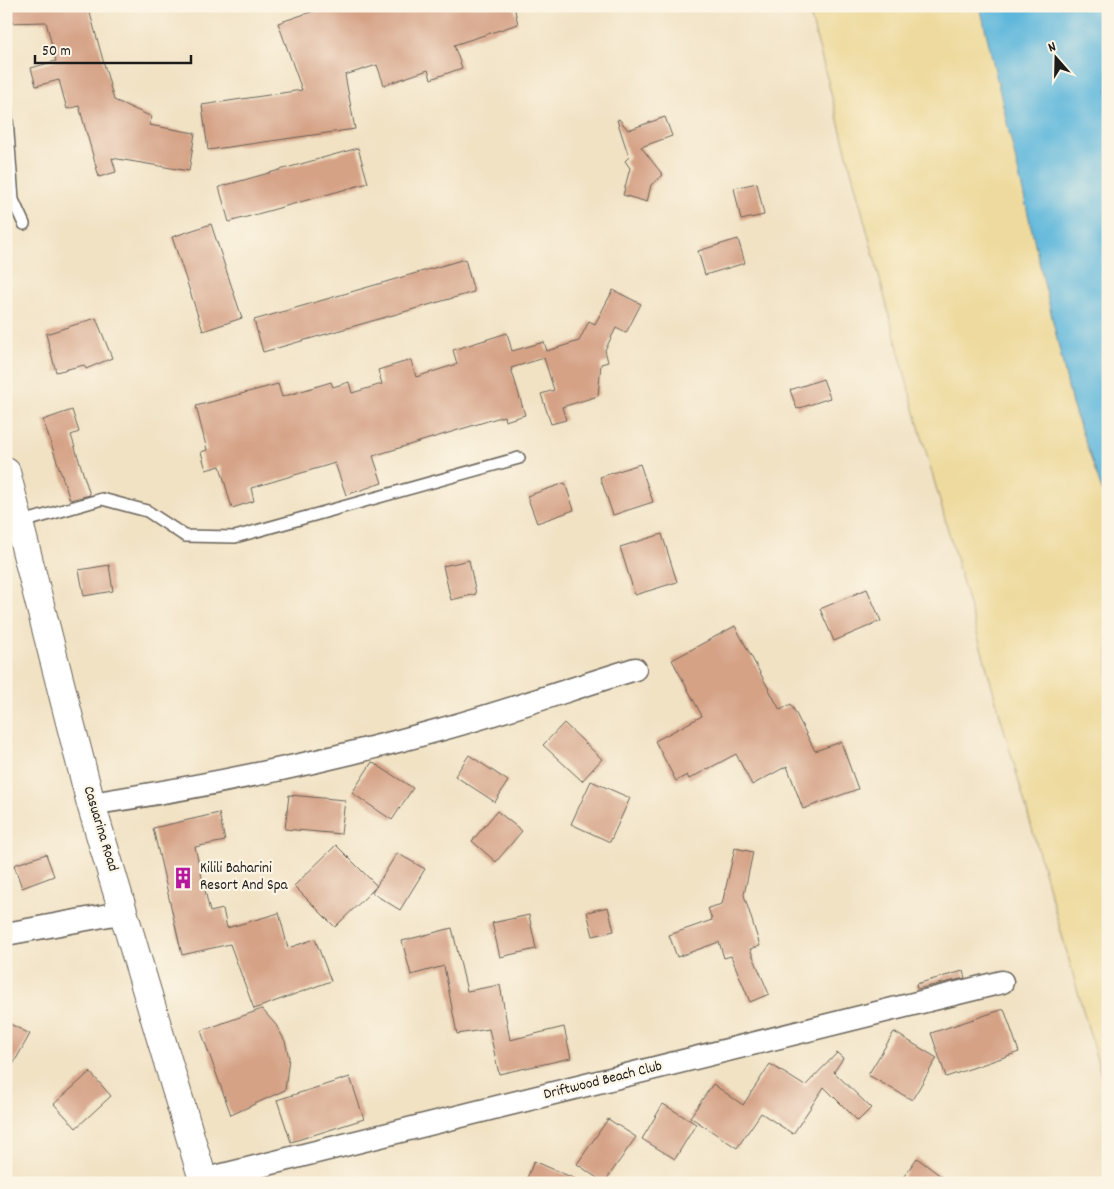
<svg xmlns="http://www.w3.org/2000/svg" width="1114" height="1189" viewBox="0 0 1114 1189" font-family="Dekko,sans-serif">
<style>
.sand{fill:#eeda9e;stroke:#857b5d}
.water{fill:#5fb7dc;stroke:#3e6a7c}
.building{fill:#d5a286}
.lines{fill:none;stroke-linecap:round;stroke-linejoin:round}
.service-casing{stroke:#676157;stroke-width:14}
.minor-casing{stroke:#676157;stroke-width:25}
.tertiary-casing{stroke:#676157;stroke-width:30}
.service{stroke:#fff;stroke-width:11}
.minor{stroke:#fff;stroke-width:22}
.tertiary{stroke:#fff;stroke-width:28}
.labels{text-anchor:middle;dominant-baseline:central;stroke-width:4.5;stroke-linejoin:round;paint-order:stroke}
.street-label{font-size:15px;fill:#1c1c1c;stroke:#fcf5e5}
.poi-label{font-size:15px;fill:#1c1c1c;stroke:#fcf5e5;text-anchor:start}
</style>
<rect width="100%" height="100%" fill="#fcf5e5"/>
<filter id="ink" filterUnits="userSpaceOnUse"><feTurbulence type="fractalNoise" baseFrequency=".02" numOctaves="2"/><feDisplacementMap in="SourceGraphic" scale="10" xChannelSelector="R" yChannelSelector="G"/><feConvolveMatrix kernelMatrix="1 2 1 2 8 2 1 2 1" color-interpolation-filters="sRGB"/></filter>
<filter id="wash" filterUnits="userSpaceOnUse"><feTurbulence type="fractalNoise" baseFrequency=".0096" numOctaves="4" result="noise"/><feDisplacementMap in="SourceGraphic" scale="20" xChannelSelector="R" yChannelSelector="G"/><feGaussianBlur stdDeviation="1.12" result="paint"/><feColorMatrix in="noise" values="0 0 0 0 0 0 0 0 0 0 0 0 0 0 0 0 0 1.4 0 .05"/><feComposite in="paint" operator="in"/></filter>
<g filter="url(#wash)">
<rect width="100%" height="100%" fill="#f1e2c4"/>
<path class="sand" d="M808,6H983L1072,404L1108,507V1099L914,409Z"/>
<path class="water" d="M980,6H1108V507L1072,404Z"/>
<g id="blocks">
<path class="building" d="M6,6H88L114,100L152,117L149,125L195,133L189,171L112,158L116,172L99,177L79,106L67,109L59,80L36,86L31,68L56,61L46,22L6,23Z
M329,6H514L518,24L454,45L462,68L431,79L428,70L384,85L377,65L345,75L355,129L208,150L202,105L302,90L278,23Z
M665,117L672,136L641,147L663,175L651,185L647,202L623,195L630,168L625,161L629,157L617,120L619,119L628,130Z
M358,148L368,183L229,222L219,187Z
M757,183L764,215L741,220L734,188Z
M211,224L242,318L203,331L172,237Z
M738,239L745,263L705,275L698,251Z
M465,259L474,292L263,352L254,320Z
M613,290L641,304L626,333L616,328L605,350L608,362L601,364L598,396L562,407L566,420L551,424L541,394L554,390L544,358L511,368L525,415L505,421L504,416L373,456L382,483L346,495L335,463L251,488L254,501L232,508L220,466L206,470L201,452L207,450L196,406L278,384L282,397L331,382L333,387L349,382L352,393L382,384L378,370L411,360L416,377L457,364L453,350L507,333L512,351L544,342L547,351L579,341L589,321L595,324Z
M96,318L112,358L86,369L84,365L56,372L46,334Z
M823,379L830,398L797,409L790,390Z
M72,410L79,432L71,435L90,495L70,500L43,420Z
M640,464L653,502L613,515L600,477Z
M565,483L574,510L537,523L527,496Z
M662,534L677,582L635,595L620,547Z
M469,560L476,594L451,600L443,566Z
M109,565L113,591L84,596L79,570Z
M867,589L881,621L834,641L820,609Z
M735,626L780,710L791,704L815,751L841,742L858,789L803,809L787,766L752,785L736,754L689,779L687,775L676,781L655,741L702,716L672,660Z
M564,723L602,759L582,781L543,745Z
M469,755L508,781L495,802L455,776Z
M372,762L413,788L392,820L352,793Z
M591,781L630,798L610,842L571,824Z
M289,795L345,800L341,834L285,829Z
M497,811L522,831L496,862L472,841Z
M219,813L225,841L195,847L210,912L223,909L227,928L279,913L288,948L315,939L331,981L254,1009L230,944L182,955L153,828Z
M336,845L377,886L335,927L294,886Z
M735,848L753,852L744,895L760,946L750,949L769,994L750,1002L731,956L724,958L719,942L677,957L669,935L712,920L708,908L722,904Z
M397,853L425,869L400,910L372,893Z
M46,854L54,876L22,888L14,865Z
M608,907L614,931L593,936L587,912Z
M529,915L536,949L500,957L492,923Z
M452,928L467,991L500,985L510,1040L564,1027L571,1058L499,1074L489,1029L457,1034L444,966L411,975L402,941Z
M963,971L965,978L917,989L916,984Z
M262,1009L276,1025L285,1041L289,1058L285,1090L231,1115L201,1031Z
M1004,1009L1019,1052L946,1077L931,1033Z
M6,1022L30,1034L6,1077Z
M894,1032L937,1058L912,1100L868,1075Z
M837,1053L843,1058L834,1072L871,1108L858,1121L824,1087L793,1134L761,1113L737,1148L690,1117L713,1084L743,1105L770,1064L805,1086Z
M90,1072L111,1096L76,1128L54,1104Z
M350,1077L364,1119L291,1142L277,1100Z
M663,1104L696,1124L675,1159L642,1139Z
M608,1119L636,1137L604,1183L577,1164Z
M917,1158L950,1183H899Z
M534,1161L585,1183H525Z"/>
</g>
</g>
<g filter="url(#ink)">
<use href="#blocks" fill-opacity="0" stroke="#676157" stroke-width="1"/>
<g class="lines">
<g class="service-casing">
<path id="service" d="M6,106L13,200L24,224
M19,523L102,499L147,511L185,536L235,537L519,458"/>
</g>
<g class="minor-casing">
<path id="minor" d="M91,804C208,786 325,762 439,730C505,712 570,689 635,669
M6,934L125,912
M203,1180L1002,982"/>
</g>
<g class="tertiary-casing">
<path id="tertiary" d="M6,472L91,804L204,1183"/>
</g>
<use href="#service" class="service"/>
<use href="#minor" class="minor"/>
<use href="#tertiary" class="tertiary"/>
</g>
</g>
<defs>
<g id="building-bare" transform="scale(1.725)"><path d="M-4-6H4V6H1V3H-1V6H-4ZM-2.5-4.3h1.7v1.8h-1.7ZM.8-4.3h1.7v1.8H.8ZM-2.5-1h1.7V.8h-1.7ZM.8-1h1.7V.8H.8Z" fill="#b5179e" stroke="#fcf5e5" stroke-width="2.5" paint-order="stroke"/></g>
</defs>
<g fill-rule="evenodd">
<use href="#building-bare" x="183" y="878"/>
</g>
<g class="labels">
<g class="street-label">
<text transform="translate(100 829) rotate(73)">Casuarina Road</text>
<text transform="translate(603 1081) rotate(-14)">Driftwood Beach Club</text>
</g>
<g class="poi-label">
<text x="200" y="869">Kilili Baharini<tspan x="200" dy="17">Resort And Spa</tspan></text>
</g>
</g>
<rect width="1114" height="1189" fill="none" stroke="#fcf5e5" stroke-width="25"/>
<g transform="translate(1056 58) rotate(340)" stroke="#fcf5e5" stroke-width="4" paint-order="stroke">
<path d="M0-4L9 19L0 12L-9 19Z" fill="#1c1c1c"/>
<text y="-8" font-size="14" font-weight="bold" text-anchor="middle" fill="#1c1c1c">N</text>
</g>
<path d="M35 55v8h156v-8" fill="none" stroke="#1c1c1c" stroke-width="2.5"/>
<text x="42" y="55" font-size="15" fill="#1c1c1c" stroke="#fcf5e5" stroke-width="4" paint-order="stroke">50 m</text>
</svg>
